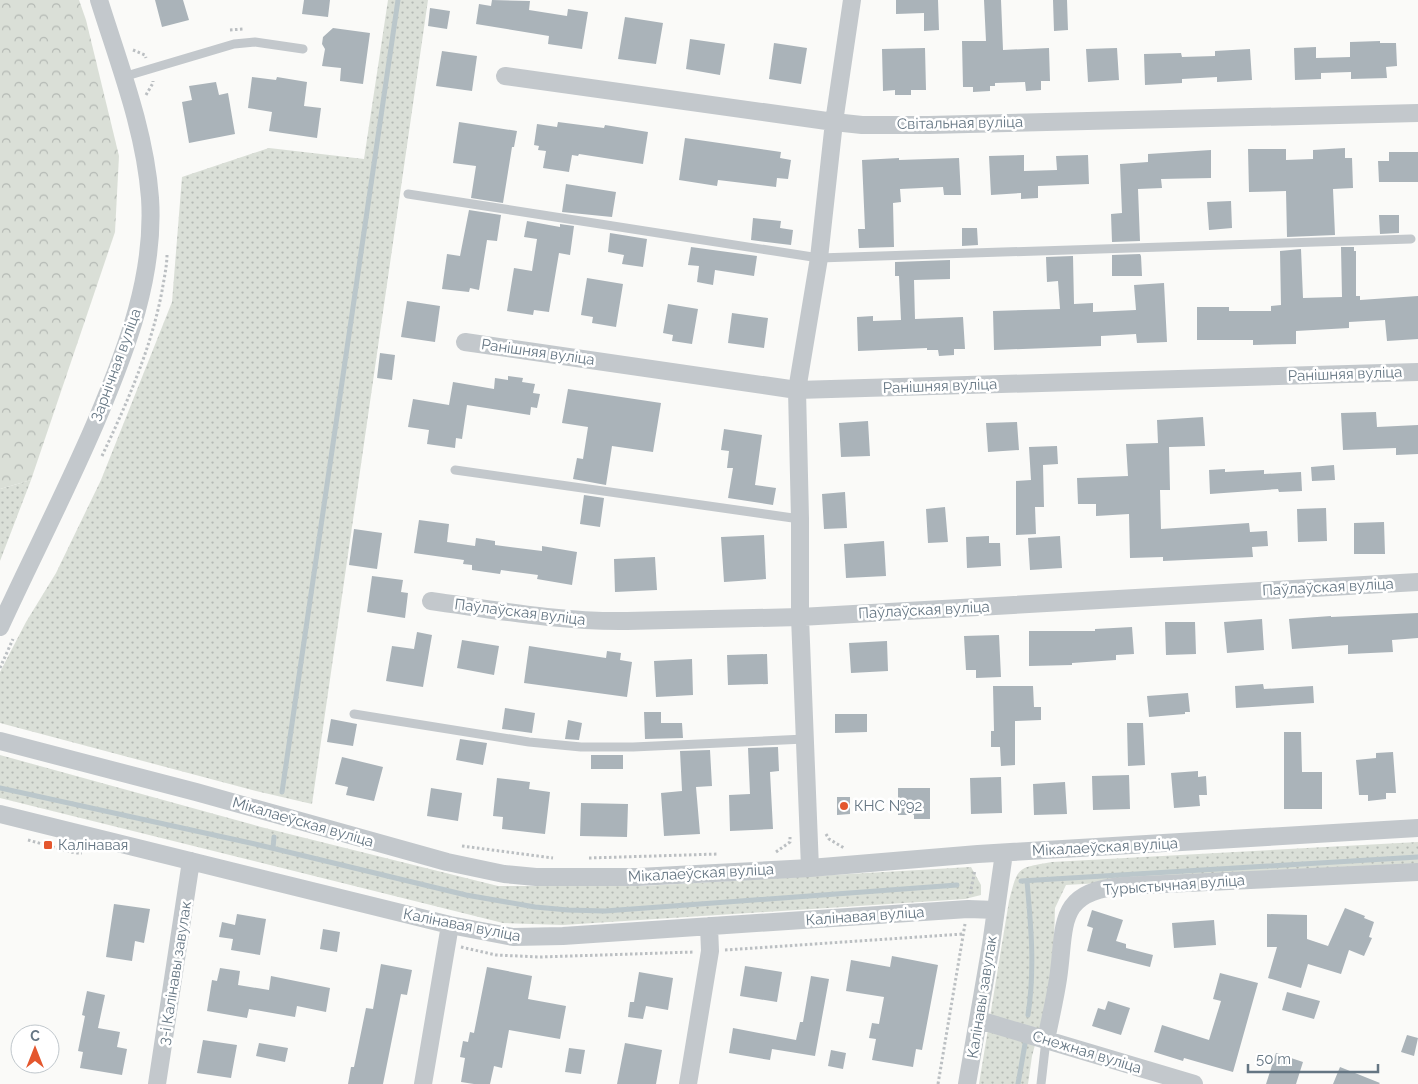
<svg xmlns="http://www.w3.org/2000/svg" width="1418" height="1084" viewBox="0 0 1418 1084" font-family="Raleway,sans-serif">
<style>
.grass{fill:url(#grass-dots)}
.forest{fill:url(#forest-crowns)}
.lines{fill:none;stroke-linecap:round;stroke-linejoin:round}
.stream{stroke:#bbc7cb;stroke-width:5}
.building{fill:#aab3b9}
.path{stroke:#bbbfc2;stroke-width:3;stroke-dasharray:2.5 2.5;stroke-linecap:butt}
.service{stroke:#c3c8cc;stroke-width:9}
.minor{stroke:#c3c8cc;stroke-width:18}
.poi-dot{fill:#e4572e;stroke:#fff;stroke-width:2}
.labels{text-anchor:middle;dominant-baseline:central;stroke-width:5;stroke-linejoin:round;paint-order:stroke}
.street-label{font-size:15px;fill:#657683;stroke:#fff}
.poi-label{font-size:15px;fill:#657683;stroke:#fff;text-anchor:start}
</style>
<defs>
<pattern id="grass-dots" width="8" height="8" patternUnits="userSpaceOnUse" patternTransform="scale(1.25)"><rect width="8" height="8" fill="#dadfd7"/><path d="M2 2h.1M6 6h.1" fill="none" stroke="#b4b9b4" stroke-width="1.8" stroke-linecap="round"/></pattern>
<pattern id="forest-crowns" width="20" height="18" patternUnits="userSpaceOnUse" patternTransform="scale(1.25)"><rect width="20" height="18" fill="#dadfd7"/><path d="M2 6a3 3 0 1 1 6 0M12 15a3 3 0 1 1 6 0" fill="none" stroke="#b4b9b4"/></pattern>
</defs>
<rect width="100%" height="100%" fill="#fafaf8"/>
<path class="grass" d="M388,0H428L312,804L256,791L0,723V672L26,622L56,573L101,480L172,302L182,177L269,148L364,159Z
M31,480L0,561V489Z
M0,755L261,827L498,886H643L971,867L981,885V895L965,899L563,925L503,923L0,798Z
M1418,842V865L1066,885L1055,908L1053,980L1032,1056L1028,1084H979L1009,901C1018,867 1016,868 1052,862Z"/>
<path class="forest" d="M0,0H79L86,20L119,156L115,232L31,480L0,489Z"/>
<g class="lines">
<path class="stream" d="M0,788L255,844L466,895L535,907L568,910L605,911L957,885
M282,792L398,0
M273,848L274,837
M1021,881L1418,857
M1027,881C1031,926 1035,970 1028,1015
M1018,1084L1025,1044"/>
</g>
<path class="building" d="M155,0H183L189,20L162,27Z
M304,0H330L328,17L302,14Z
M492,0L530,1L529,10L567,16L568,9L588,12L582,49L548,44L549,36L476,24L479,4L491,6Z
M896,0H938L939,30L924,31V13L896,14Z
M984,0H1001L1003,50L1049,48L1050,81H1041V90L1026,91L1025,82L995,83V86H990V91L973,92V87H963L962,41H986Z
M1053,0H1067L1068,30L1054,31Z
M430,8L450,11L447,29L428,26Z
M625,17L663,23L656,64L618,59Z
M333,28L370,33L363,84L340,81L341,68L322,66L325,49L322,44L323,37Z
M690,39L725,44L720,75L686,69Z
M1380,41V43H1396L1397,66L1386,67L1387,78L1351,79V72L1321,73V79L1295,80L1294,48L1316,47V58L1350,57V42Z
M774,43L807,48L801,84L769,79Z
M925,48L926,90H911V95H895V90L883,91L882,49Z
M1117,48L1119,80L1088,82L1086,49Z
M1250,49L1252,80L1217,82V77L1182,79V83L1145,85L1144,54L1181,53L1182,57L1215,56V51Z
M442,51L477,56L472,91L436,86Z
M252,77L276,80L277,77L307,82L304,106L321,108L317,138L269,131L272,112L248,108Z
M216,82L219,95L228,93L235,134L189,143L182,102L192,100L189,86Z
M459,122L517,131L514,147H512L503,203L471,198L476,166L453,163Z
M558,122L604,128L605,125L648,132L643,164L579,154L578,156L572,155L569,172L543,168L546,151L538,150L539,146L534,145L537,124L557,127Z
M685,138L781,152L780,158L791,160L788,179L777,178L776,187L718,180L717,186L679,180Z
M1345,148V158H1352L1353,188L1333,189L1335,235L1287,237L1286,191L1249,192L1248,149H1286V160L1313,159V150Z
M1211,150V178L1161,179L1162,188L1138,189L1140,241L1112,242L1111,214L1122,213L1120,164L1148,162V154Z
M1389,152H1418V182H1379L1378,161H1389Z
M1024,155V171L1057,170L1056,156L1088,155L1089,184L1038,186V198L1021,199V193L991,195L989,156Z
M899,158V160L959,158L961,195H944L943,187L900,189L901,202L893,203L894,247L859,248L858,229H865L862,160Z
M566,184L616,192L612,217L562,212Z
M1231,201L1232,228L1209,230L1207,202Z
M469,210L501,215L497,241L487,240L479,290L470,288L469,292L442,289L447,254L460,256Z
M1379,215H1399V233L1380,234Z
M753,218L781,221L780,228L793,230L791,245L751,240Z
M527,221L560,227V224L574,226L570,255L559,253L549,312L534,310L533,315L507,311L514,268L532,271L537,239L524,237Z
M962,228H977L978,245L962,246Z
M610,233L647,239L643,267L622,264L624,255L608,252Z
M691,247L757,256L754,276L715,270L713,285L697,282L699,266L688,265Z
M1341,247H1354V251H1356V296H1360V300L1418,296V339L1387,341L1385,320L1349,322V328L1296,331V344L1253,345V340H1197V307H1229V311H1271V306L1281,305L1280,251L1301,249L1303,298L1342,297Z
M1140,254L1141,256L1142,276H1112V255Z
M1073,256L1074,304L1093,303V312L1136,310L1134,285L1164,283L1167,342L1137,343L1136,334L1101,336V346L994,350L993,311L1060,309L1058,281L1047,282L1046,257Z
M950,260V279L914,280L915,319L963,317L965,349H954V355L939,356L938,350H927V348L858,351L857,317L873,316V321L901,320L899,276H895V262Z
M587,278L623,284L616,327L592,323L593,317L581,315Z
M407,301L440,306L435,342L401,337Z
M668,304L698,309L692,344L672,341L673,335L663,333Z
M732,313L768,318L764,348L728,343Z
M380,353L395,355L392,380L377,378Z
M508,376L523,378L522,382L535,384L533,393L540,394L537,408L531,407L530,415L467,405L462,439L456,438L455,448L427,444L429,430L408,427L413,399L449,405L453,382L494,389L495,378L508,380Z
M568,389L661,403L653,452L612,446L606,485L573,479L577,458L583,459L588,427L562,423Z
M1376,412L1377,427L1418,425V454L1396,455V448L1343,450L1341,413Z
M1203,417L1205,446L1169,447L1170,490H1160L1161,529L1249,523L1250,532L1267,531L1268,546L1252,547L1253,557L1163,561V557L1130,558L1129,514L1096,516V504H1078L1077,478L1128,476L1126,444L1158,443L1157,420Z
M868,421L870,456L841,457L839,423Z
M1017,422L1019,450L988,452L986,423Z
M724,429L762,435L755,485L776,488L773,505L728,498L733,468H727L729,451L721,450Z
M1057,446L1058,464L1043,465L1044,507H1035L1036,534L1016,535V481L1031,480L1029,447Z
M1334,465L1335,480L1312,481L1311,467Z
M1225,469V472L1264,470V474L1301,472L1302,491L1279,492L1278,489L1210,494L1209,470Z
M845,492L847,528L824,529L822,494Z
M584,495L604,498L600,527L580,524Z
M945,507L948,542L928,543L926,509Z
M1326,508L1327,541L1298,542L1297,509Z
M419,520L449,524L447,542L475,546L476,538L495,541V545L542,551V546L577,552L572,585L537,579L538,575L501,570L500,574L472,570V565L463,564L464,560L414,553Z
M1384,522L1385,554H1354V523Z
M354,529L382,533L377,569L349,565Z
M764,535L766,579L724,582L721,537Z
M989,536V543H1000L1001,566L967,568L966,537Z
M1060,536L1062,568L1030,570L1028,538Z
M884,541L886,576L846,578L844,544Z
M655,557L657,590L615,592L614,559Z
M372,576L403,580L401,592L408,593L405,618L367,612Z
M1418,613V638L1392,640L1393,652L1348,654V645L1292,649L1289,619L1331,616V617Z
M1262,619L1264,650L1227,653L1224,622Z
M1165,622H1195L1196,654L1166,655Z
M1132,627L1134,654L1116,655V660L1072,663V665L1029,666V631H1095V629Z
M417,632L432,635L423,687L386,681L392,646L414,649Z
M999,635L1001,677L976,678V670H966L964,636Z
M462,640L499,646L494,675L457,668Z
M887,641L888,671L851,673L849,643Z
M529,646L606,658L607,651L621,653L620,660L632,662L627,697L524,683Z
M767,654L768,684L728,685L727,655Z
M692,659L693,695L656,697L654,661Z
M1263,684L1264,689L1313,686L1314,703L1236,708L1235,686Z
M993,686H1033L1034,707H1041V720L1015,721V765L1001,766L1000,747H991V731H994Z
M1188,693L1190,712H1185V714L1149,717L1147,696Z
M505,708L535,713L532,733L502,729Z
M644,712H661V723H682L683,738L645,739Z
M835,714H867V732L835,733Z
M331,719L357,724L353,746L327,742Z
M568,720L582,723L579,740L565,739Z
M1127,723H1143L1145,765L1128,766Z
M1284,732H1301L1302,772H1322V809H1284Z
M460,739L487,743L483,765L456,760Z
M778,747L779,771L770,772L773,829L730,831L729,795L750,794L748,748Z
M710,750L712,786L696,787L700,834L664,836L661,793L682,791L680,751Z
M1393,752L1396,793H1386V799L1368,801V795H1359L1356,760L1376,758V753Z
M591,755H623V769H591Z
M342,757L383,767L374,801L346,795L348,787L335,784Z
M1198,771V777L1206,776L1207,795H1199L1200,806L1174,808L1171,773Z
M1129,775L1130,809L1093,810L1092,776Z
M1001,777L1002,813L971,814L970,778Z
M497,778L530,782L529,789L550,792L545,834L502,829L503,817L493,816Z
M1065,782L1067,814L1034,815L1033,784Z
M431,788L462,793L458,821L427,816Z
M898,788H930V819H914V815H898Z
M837,797H850V814L837,815Z
M581,803L628,804L627,837L580,836Z
M114,904L150,909L144,943L135,941L132,961L106,957Z
M1345,908L1365,916L1364,918L1374,922L1369,937L1372,938L1364,956L1349,950L1341,974L1308,964L1301,988L1268,978L1277,947H1267V914L1307,915V939L1328,946Z
M1092,910L1123,920L1116,941L1126,944V948L1153,955L1150,967L1087,951L1093,928L1087,926Z
M237,914L266,919L260,955L231,950L233,939L219,937L222,922L235,925Z
M1214,920L1216,945L1174,948L1172,923Z
M323,929L340,932L337,952L320,949Z
M892,956L938,965L922,1050L916,1049L913,1067L872,1060L876,1039L869,1038L872,1023L879,1024L884,997L846,991L851,960L890,967Z
M381,964L412,970L407,995L401,994L383,1084H348L351,1067H354L366,1008L373,1009Z
M745,966L782,972L777,1002L740,996Z
M487,967L532,976L528,999L566,1006L560,1039L509,1030L502,1068L494,1066L490,1084H474L461,1082L465,1058L460,1057L463,1041L468,1042L470,1032L474,1033Z
M220,968L240,971L238,985L269,990L271,976L330,988L326,1012L297,1006L295,1017L249,1009L247,1018L207,1011L212,980L217,981Z
M639,972L673,978L668,1010L646,1006L643,1019L628,1017L630,1002H634Z
M1220,973L1258,983L1233,1072L1184,1058L1183,1061L1154,1052L1162,1025L1209,1040L1221,1001L1213,999Z
M811,976L829,979L815,1056L772,1049L770,1060L729,1053L733,1028L796,1040L800,1022H803Z
M87,991L105,995L98,1028L120,1032L117,1047L127,1049L122,1075L80,1068L83,1052L78,1051L85,1016L82,1015Z
M1287,992L1320,1001L1314,1019L1282,1010Z
M1108,1001L1130,1008L1121,1035L1092,1026L1098,1008L1105,1010Z
M1407,1035L1418,1038L1414,1056L1401,1052Z
M203,1040L237,1045L231,1078L197,1073Z
M259,1043L288,1048L285,1062L256,1056Z
M625,1043L662,1050L656,1084H617Z
M569,1048L585,1050L581,1074L565,1072Z
M831,1050L846,1053L843,1069L828,1066Z
M1276,1053L1303,1062L1296,1084H1266Z
M1340,1067L1380,1083L1379,1084H1333Z"/>
<g class="lines">
<path class="path" d="M230,30L243,29
M133,50L145,55L146,58
M146,95L153,83V81
M102,456C127,403 151,349 162,291C164,279 167,266 167,254
M0,668L13,639
M826,834L829,839L844,848
M28,840L75,853H82
M462,846L553,858
M776,852L790,842V837
M589,858L718,854
M970,894L975,870
M461,947L496,955L540,957L694,952
M725,950L963,934
M938,1084L965,924"/>
<path class="service" d="M123,77L234,44L255,42L303,49
M408,194L819,258L1411,239
M455,470L800,519
M354,714L529,742L581,747H633L805,739
M1041,1084L1046,1040"/>
<path class="minor" d="M505,76L834,122L862,125H929L1418,113
M465,342L797,390L1418,372
M431,601C496,610 561,622 627,621L800,617L1418,582
M0,627C32,557 68,488 98,417C127,348 155,275 150,198C145,130 119,64 99,0
M0,741L196,792L447,862L504,874L536,877H638L810,868L978,854L1418,828
M0,814L450,925L513,937L563,936L968,909L996,910
M810,868L800,617V519L797,390L819,258L834,122L852,0
M979,1020L1194,1084
M1046,1040C1050,1020 1055,999 1058,979C1066,926 1055,891 1123,886L1418,872
M157,1084L191,861
M423,1084L450,925
M688,1084L710,951L709,926
M967,1084L991,945L1004,853"/>
</g>
<g class="poi-dot">
<circle cx="844" cy="806" r="5"/>
<rect x="43" y="840" width="10" height="10" rx="2.5"/>
</g>
<g class="labels">
<g class="street-label">
<text transform="translate(960 123) rotate(-1)">Світальная вуліца</text>
<text transform="translate(538 352) rotate(8)">Ранішняя вуліца</text>
<text transform="translate(116 365) rotate(-70)">Зарнічная вуліца</text>
<text transform="translate(1345 374) rotate(-2)">Ранішняя вуліца</text>
<text transform="translate(940 386) rotate(-2)">Ранішняя вуліца</text>
<text transform="translate(1328 587) rotate(-3)">Паўлаўская вуліца</text>
<text transform="translate(924 610) rotate(-3)">Паўлаўская вуліца</text>
<text transform="translate(520 612) rotate(7)">Паўлаўская вуліца</text>
<text transform="translate(303 822) rotate(16)">Мікалаеўская вуліца</text>
<text transform="translate(1105 847) rotate(-3)">Мікалаеўская вуліца</text>
<text transform="translate(701 873) rotate(-3)">Мікалаеўская вуліца</text>
<text transform="translate(1174 885) rotate(-4)">Турыстычная вуліца</text>
<text transform="translate(865 916) rotate(-4)">Калінавая вуліца</text>
<text transform="translate(462 925) rotate(11)">Калінавая вуліца</text>
<text transform="translate(175 973) rotate(-81)">3-і Калінавы завулак</text>
<text transform="translate(982 997) rotate(-81)">Калінавы завулак</text>
<text transform="translate(1087 1052) rotate(17)">Снежная вуліца</text>
</g>
<g class="poi-label">
<text x="854" y="806">КНС №92</text>
<text x="58" y="845">Калінавая</text>
</g>
</g>
<g transform="translate(35 1049)"><circle r="24" fill="#ffffff" stroke="#c1c8cd"/>
<path d="M0-4L9 19L0 12L-9 19Z" fill="#e4572e"/>
<text y="-8" font-size="14" font-weight="bold" text-anchor="middle" fill="#657683">С</text>
</g>
<path d="M1248 1064v8h130v-8" fill="none" stroke="#657683" stroke-width="2.5"/>
<text x="1256" y="1064" font-size="15" fill="#657683" stroke="#ffffff" stroke-width="4" paint-order="stroke">50 m</text>
</svg>
